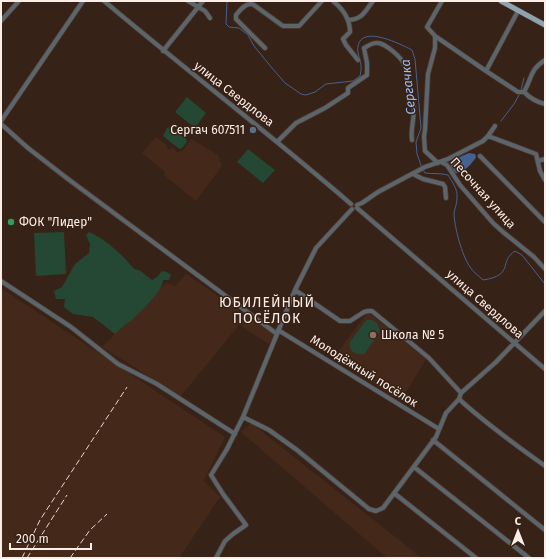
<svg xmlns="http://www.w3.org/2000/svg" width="546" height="559" viewBox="0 0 546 559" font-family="'Fira Sans',sans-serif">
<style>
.built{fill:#44281a}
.green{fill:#244833}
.water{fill:#456191}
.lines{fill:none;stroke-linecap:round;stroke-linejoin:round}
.stream{stroke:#456191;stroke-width:1}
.minor-casing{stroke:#533e34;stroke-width:5.5}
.major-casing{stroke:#533e34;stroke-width:6}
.minor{stroke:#5b656c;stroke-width:4}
.major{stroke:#8ea2b1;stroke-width:5}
.rail{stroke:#e7d7d0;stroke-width:1;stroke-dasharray:6 3;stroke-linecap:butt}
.service-dot{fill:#5c6f8a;stroke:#372217;stroke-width:1.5}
.leisure-dot{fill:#2e9e5b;stroke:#372217;stroke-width:1.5}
.education-dot{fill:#8d6e63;stroke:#372217;stroke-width:1.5}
.labels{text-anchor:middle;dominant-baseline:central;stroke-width:3;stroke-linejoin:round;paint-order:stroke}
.street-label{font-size:12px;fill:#fcede6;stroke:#372217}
.poi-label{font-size:12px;fill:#fcede6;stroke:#372217;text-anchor:start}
.water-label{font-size:13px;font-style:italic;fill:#9dbffa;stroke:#372217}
.quarter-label{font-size:14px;letter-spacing:1px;fill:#fcede6;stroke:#372217}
</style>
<rect width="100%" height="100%" fill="#372217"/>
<path class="built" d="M156,137L167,145L166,147L170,150L172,147L177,152L182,151L191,139L218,155L222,166L196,201L164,175L165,172L142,153Z
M186,274L276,336L269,344L239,325L181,396L102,347L166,283L175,286Z
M1,288L225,437L204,481L220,497L179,558H1Z
M368,312L426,359L401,401L333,358Z
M251,423L422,558H387L241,432Z"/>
<path class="green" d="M187,97L206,113L195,128L175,112Z
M170,127L186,139L187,142L181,149L178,148L163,136L167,128Z
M248,149L275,170L263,183L237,162Z
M64,232L66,274L36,276L34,233Z
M89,232C104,238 124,256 134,269L139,270L152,280L157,277L162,271L167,272L171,275L169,280H163C164,290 139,313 131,321L127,323L115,334L93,317L73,314L64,307L65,299H56L54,291L62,287L75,264L89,253L90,244L86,235Z
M366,320H372L377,323L380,331L366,352L364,354C354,355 349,352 350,342Z"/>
<path class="water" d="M469,153L475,154L476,157C471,166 452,185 450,163L453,160Z"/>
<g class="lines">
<path class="stream" d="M227,1L226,24L229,27L239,28L248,35L254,46L272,68L285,83L301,94L306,95L315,92L326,84L353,81L360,76C364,62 356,55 358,46C362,24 402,45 412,50L415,59L421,128L416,142L417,154L422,168
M521,90L524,78
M501,121L514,104L519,95
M423,170L425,173C433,174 440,173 448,175C452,182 458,189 457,198C457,203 455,208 454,213C454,226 462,256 470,267C473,272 479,276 483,280C515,275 498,262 515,251L522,255L545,284"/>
<g class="minor-casing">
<path id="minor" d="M104,1C186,70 270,134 351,204
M188,1L205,11L210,18
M333,1C343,9 350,18 350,32L343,39L346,45L358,60
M442,1L427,27L435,36L486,71
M518,11L486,71L518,92H524
M349,20C363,19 365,11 373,1
M1,21L19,1
M435,36V48L428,74L425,130L424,136L425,151L438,163
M265,48L236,19V15C240,10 247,1 254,5L283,26H299L322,1
M163,51L203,1
M524,92C533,76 529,71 545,60
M524,92C530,98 536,102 545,104
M1,121L83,1
M1,124L28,148L68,179L277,334
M488,136L536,154L540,171L545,180
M277,142L296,123L325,108L348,93V88L367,75V63L364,48C368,46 373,42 378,43C386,44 401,57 404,64C407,71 406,78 408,85C409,91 412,97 413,103C416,115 410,127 412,140
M480,156L545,222
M538,161L545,159
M441,162L447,165L460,185L493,223L503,232L534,257L545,269
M413,174L423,179L443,184L445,187L446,198
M357,205L362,203L378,192L425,167L448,159L483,141L488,136L495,126
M357,208L545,369
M1,281L71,327L118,364L157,384L235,434
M295,290L340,321H350L364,312L368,311H372L429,358L461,393
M278,330L439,429
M459,399C486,424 516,445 545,466
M243,417L269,430L297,450L369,509L376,511L383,508L436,437L446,413L459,399L461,393L496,362L545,311
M433,440L545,530
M414,467L529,558
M394,493L476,558
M216,558L225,541L233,534L246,525L223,494L211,475L227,449L243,417L295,290L316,248L352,209"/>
</g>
<g class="major-casing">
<path id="major" d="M501,1L545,25"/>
</g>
<use href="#minor" class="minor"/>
<use href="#major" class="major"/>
<path class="rail" d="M22,558L40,520L127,387
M27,558L67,495
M70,558L90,530L107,514"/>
</g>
<circle class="service-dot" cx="253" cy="130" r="4"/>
<circle class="leisure-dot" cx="11" cy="222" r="4"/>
<circle class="education-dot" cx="373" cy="335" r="4"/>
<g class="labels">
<g class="street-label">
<text transform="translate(234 94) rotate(38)">улица Свердлова</text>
<text transform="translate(483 193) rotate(48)">Песочная улица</text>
<text transform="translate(485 304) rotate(41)">улица Свердлова</text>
<text transform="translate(364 371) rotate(32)">Молодёжный посёлок</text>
</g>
<g class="poi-label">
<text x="245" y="130" text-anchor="end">Сергач 607511</text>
<text x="19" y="222">ФОК "Лидер"</text>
<text x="381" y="335">Школа № 5</text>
</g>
<g class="water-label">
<text transform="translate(408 87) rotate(-96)">Сергачка</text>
</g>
<g class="quarter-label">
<text x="267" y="302">ЮБИЛЕЙНЫЙ<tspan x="267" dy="16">ПОСЁЛОК</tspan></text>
</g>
</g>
<rect width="546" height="559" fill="none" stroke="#fcede6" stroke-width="4"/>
<g transform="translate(518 531)" stroke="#372217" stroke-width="3" paint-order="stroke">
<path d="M0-3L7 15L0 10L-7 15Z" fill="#fcede6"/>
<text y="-6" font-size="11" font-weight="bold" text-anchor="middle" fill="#fcede6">С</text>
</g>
<path d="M10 543v6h81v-6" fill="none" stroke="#fcede6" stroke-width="2"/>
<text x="16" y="543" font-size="12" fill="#fcede6" stroke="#372217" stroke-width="3" paint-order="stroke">200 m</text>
</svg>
